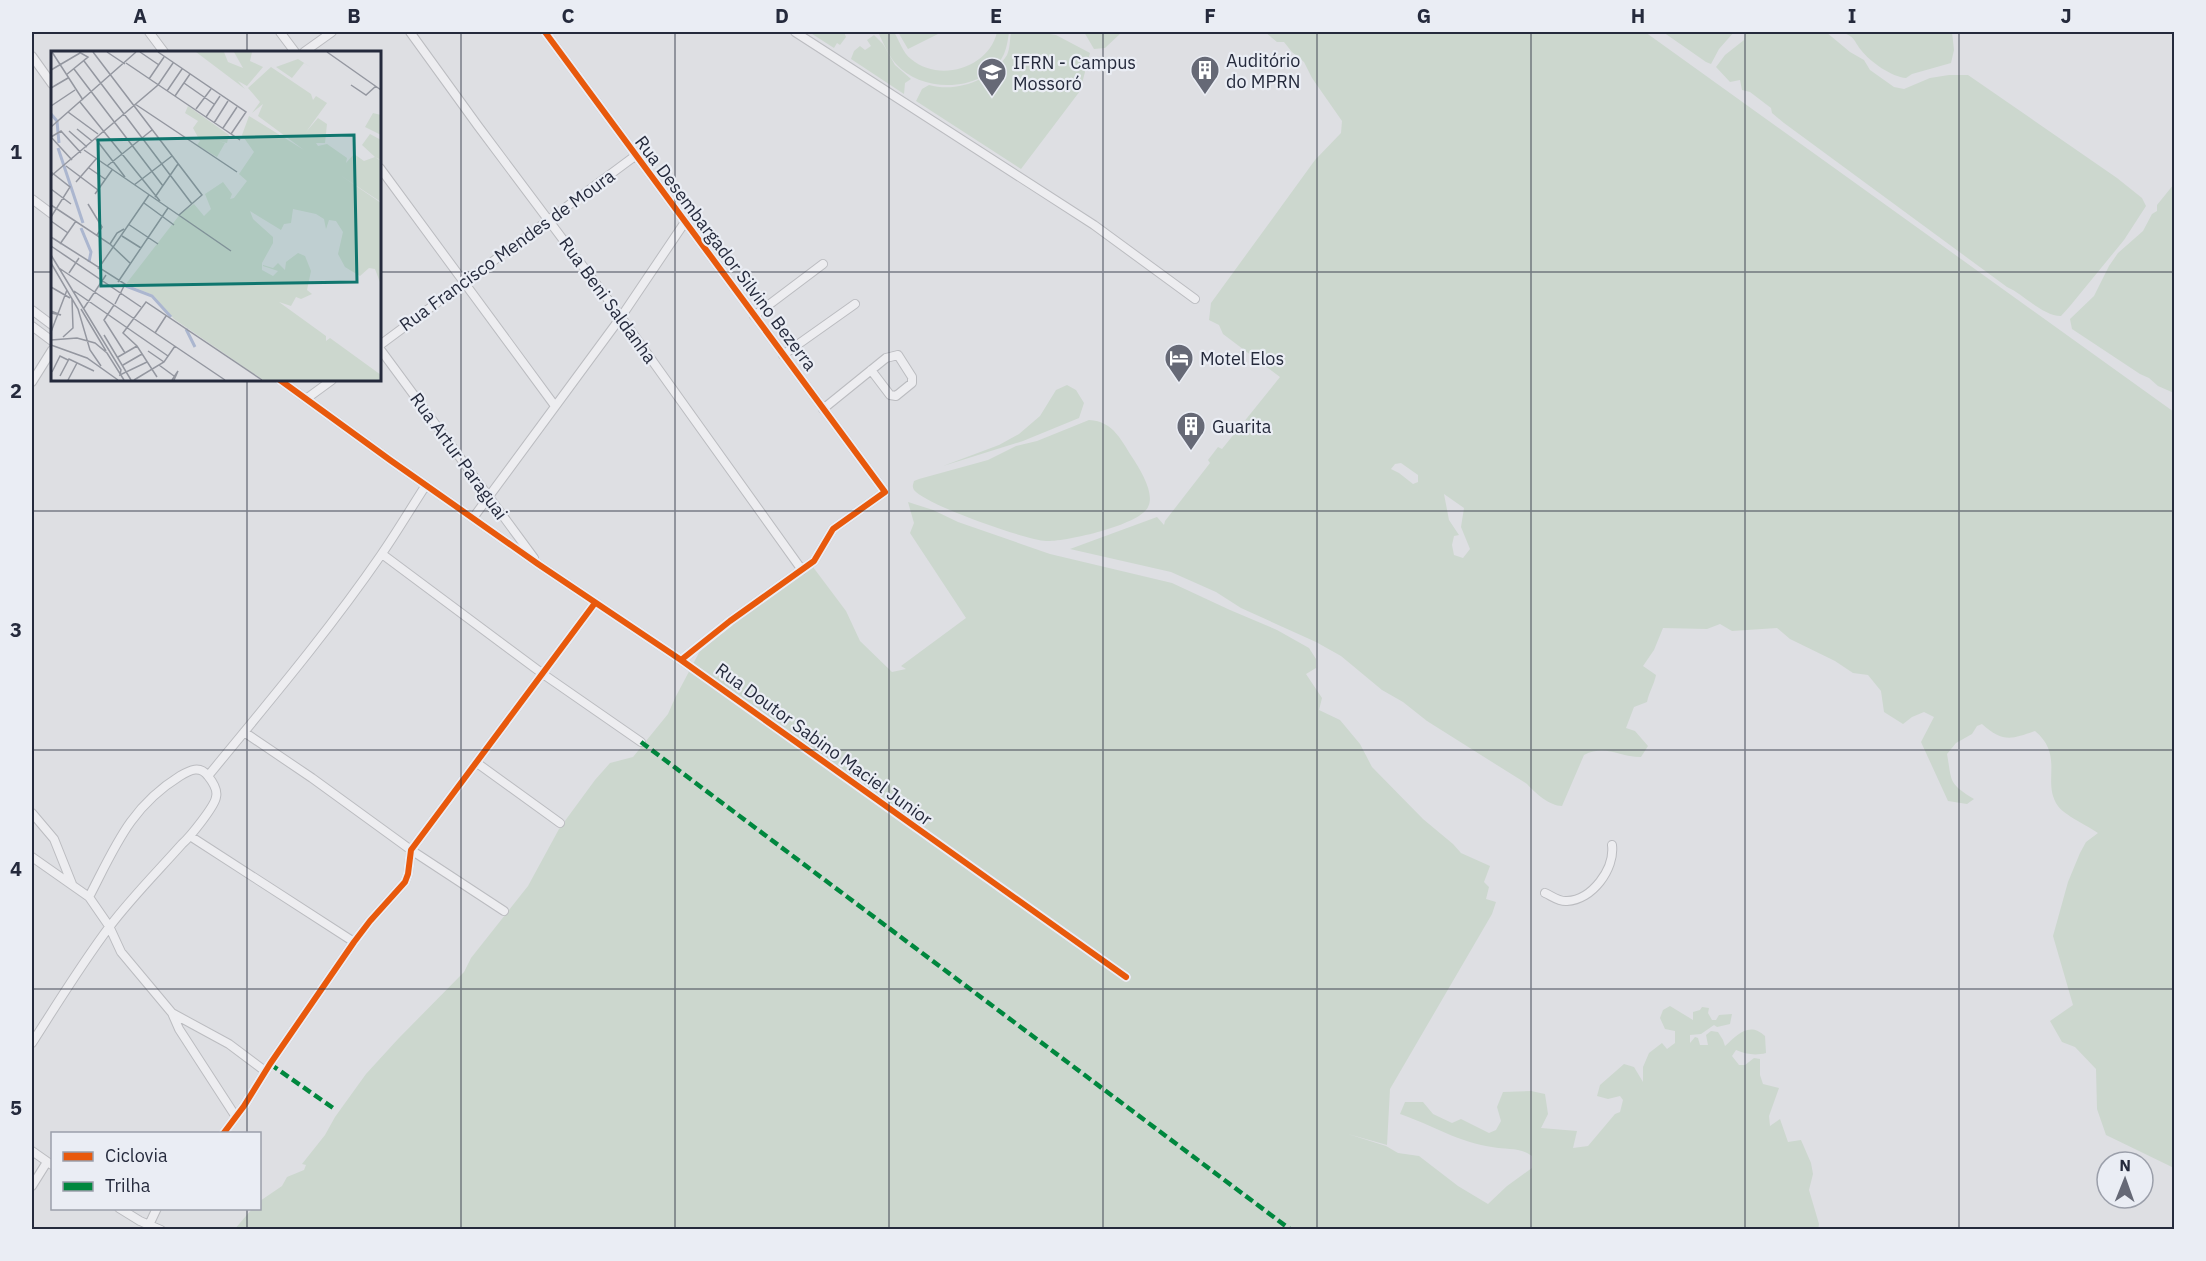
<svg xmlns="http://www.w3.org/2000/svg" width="2206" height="1261" viewBox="0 0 2206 1261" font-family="'IBM Plex Sans',sans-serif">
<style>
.green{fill:#ccd7ce;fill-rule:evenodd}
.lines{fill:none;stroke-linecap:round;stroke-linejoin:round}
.minor-casing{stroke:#bbbcc0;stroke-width:10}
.minor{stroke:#ededf0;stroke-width:8}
.quiet{stroke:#00873e;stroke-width:4.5;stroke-dasharray:9 4.5;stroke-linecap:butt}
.cycleway-casing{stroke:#eaedf4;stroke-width:10}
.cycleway{stroke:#e8590c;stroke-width:6}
.grid{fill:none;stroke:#252a3c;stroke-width:1.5;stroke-opacity:0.55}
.labels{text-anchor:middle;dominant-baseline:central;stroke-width:4.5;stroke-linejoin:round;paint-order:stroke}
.poi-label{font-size:18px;fill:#252a3c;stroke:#eaedf4;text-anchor:start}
.street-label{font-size:18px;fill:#252a3c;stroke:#eaedf4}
.inset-river{fill:none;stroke:#abb6cf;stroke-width:3}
.inset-road{fill:none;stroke:#9497a0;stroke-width:1.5}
.view{fill:#0f766e;fill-opacity:0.15;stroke:#0f766e;stroke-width:3}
.inset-edge{fill:none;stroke:#252a3c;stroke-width:3}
.neatline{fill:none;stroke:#252a3c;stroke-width:2}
.grid-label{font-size:20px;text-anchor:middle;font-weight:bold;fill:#252a3c}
</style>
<rect width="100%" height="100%" fill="#dedfe3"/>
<path class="green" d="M809,32H844L846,37L840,45L837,43L834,48Z
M878,32H894C899,40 903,53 911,59C939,83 989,68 997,32H1009C1008,39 1007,47 1004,54C986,93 922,94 896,64C888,55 883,42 878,32Z
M898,32H942L908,49Z
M1011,32H1037L1056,35L1090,53L1080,91L1021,169L916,101L922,89L929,85C957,93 991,80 1007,55C1010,49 1010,38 1011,32Z
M1084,32H1122L1105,48L1094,49Z
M1265,32H1645L2174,412V1168L2106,1135L2097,1109L2096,1069L2075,1047L2062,1042L2050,1021L2073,1005L2053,936L2068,882L2080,853L2086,842L2098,833C2088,826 2064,815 2058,806C2041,782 2065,756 2035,731C2011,740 2002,742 1982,724L1977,726L1972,734L1956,743L1947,754C1952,782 1948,783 1974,799L1967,804L1948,801L1921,742L1934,717L1924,712L1912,717L1903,724L1884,712L1881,691L1868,675L1853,673L1835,661L1790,639L1777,628L1732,631L1720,624L1707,629L1663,628L1654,650L1643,666L1656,675C1654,685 1649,692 1647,702L1634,707L1626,728L1635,731L1648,746L1641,757C1618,757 1606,744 1584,755L1562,806C1550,806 1535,793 1527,784L1427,721L1403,702L1382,690L1341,656L1316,642L1241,608L1216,592L1171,572L1070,549L1157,517L1164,525L1165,521L1210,463L1208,460L1218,447L1222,449L1280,377L1223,334L1219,325L1209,320L1211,303L1315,160L1341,133L1342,121L1312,78L1304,62L1292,52L1284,42H1277ZM1401,463L1418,475V482L1413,484L1399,473L1391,469L1395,464ZM1444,494L1464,508L1461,527L1470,549L1463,558L1454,555L1452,545L1454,536L1459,535L1449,520Z
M1663,32H1734L1719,49L1711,64L1706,62Z
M1745,32H1826L1850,52L1864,60L1870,70L1894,87L1904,89L1930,78L1949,75H1968L2117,178L2142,198L2146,206L2124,240L2070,306L2061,316C2042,316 2025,295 2007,287L1784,123L1772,113L1771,108L1750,92L1742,90L1740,80L1730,82L1716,67L1725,55L1744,40Z
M1841,32H1952L1954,50L1951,63L1912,74L1906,78C1892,77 1870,62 1861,50C1853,40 1856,37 1841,32Z
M874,35L883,44L895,65L911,79L905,83L904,94L851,59L854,51L860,46L865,50L871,46L867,40Z
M2174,184V393L2158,386L2149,378L2140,374L2072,329L2070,319L2094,296L2109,266L2118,253L2143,231L2152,214L2157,211V205Z
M1067,385L1076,390L1084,403L1079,418L1023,441L943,466L999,445L1019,434L1040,416L1056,390Z
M1089,420C1114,421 1122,442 1134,460C1141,471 1155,494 1148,507C1140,525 1065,542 1046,541C1026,540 926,505 914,490C912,486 913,485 914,481L919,479L988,460L1016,446L1037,441Z
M908,502L933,510L958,522L1050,554L1172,583L1230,610L1277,630L1309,648L1316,659V668L1306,674L1322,698L1319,710L1340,720L1360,744L1372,767L1423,819L1453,844L1461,853L1490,866L1484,882L1489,887L1486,899L1496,902L1492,914L1390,1089L1387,1145L1348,1134L1386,1146L1398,1153L1419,1156L1458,1186L1488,1204L1507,1186L1532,1168V1156C1520,1147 1507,1150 1492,1147C1460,1143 1430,1124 1400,1114L1405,1102H1423L1433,1114L1452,1123L1461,1119L1489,1133L1496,1130L1501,1121L1497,1107L1503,1092L1531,1091L1545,1094L1548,1114L1541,1128L1577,1131L1573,1148L1588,1146L1615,1114L1620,1112L1623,1100L1620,1096L1608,1099L1597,1096L1600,1085L1624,1064L1634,1067L1643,1082V1067L1649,1053L1662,1043L1667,1049L1675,1043V1031L1665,1029L1660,1018L1663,1010L1670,1006L1693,1020V1012L1700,1010L1702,1007L1709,1008L1708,1013L1712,1020H1716L1719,1015L1732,1014L1730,1024L1717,1027L1714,1025L1701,1034L1690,1035V1043L1695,1037L1698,1038L1700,1045H1708L1706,1035L1711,1031L1718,1032L1723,1040L1725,1046C1737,1035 1749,1021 1765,1036L1766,1053C1755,1056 1745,1054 1736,1050L1732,1056L1739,1065H1745L1754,1058L1760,1059V1075L1763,1084L1779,1088L1769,1116L1770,1126L1780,1119L1788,1142L1801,1140L1811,1163L1813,1174L1809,1190L1819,1224L1818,1230H234L252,1209L260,1208V1201L282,1186L287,1177L304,1170L306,1165L302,1164L325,1135L335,1117L366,1074L398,1039L464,972L471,958L528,886L559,829L595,780L610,763L633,757L668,714L675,698L702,647L798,574L813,567L846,611L860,641L892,672L906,669L901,666L966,618L910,533L914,523Z"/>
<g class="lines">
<g class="minor-casing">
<path id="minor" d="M149,32L164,52
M280,32L295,52
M410,32L478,126L621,317L802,570
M545,32L885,492L833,529L814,561L730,621L681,660
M795,32L1094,225L1195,299
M304,52L332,32
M32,56L52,84
M380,168L555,406
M32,199L52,214
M32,310L52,325
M754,316L823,264
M32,326L52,341
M380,345L635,156
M380,349L534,558
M783,355L855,304
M280,380L390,460L538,564L681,660L1126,977
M32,382L52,350
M306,399L332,380
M823,409L886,358L898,355L912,377V383L896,396L890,395L871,370
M473,518L621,317L685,222
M382,554L543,674L641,742
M244,732L312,778L411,850L504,911
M477,763L560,823
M208,776C267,704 328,632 381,555C397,532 411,508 426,485
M32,813L54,839L72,884
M190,836L354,942
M32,857L89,897L109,926L121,952L172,1013L229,1044L265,1071
M1545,893C1552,896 1559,902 1567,901C1592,900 1615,869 1612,845
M172,1013L179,1029L236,1117
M32,1043C57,1004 82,963 110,926C132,897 158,871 182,844C190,837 215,806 216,797C218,790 212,781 208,776C200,765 190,770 180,776C130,807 115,847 89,897
M223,1134L244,1106L270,1064L354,942L370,921L405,882L408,874L411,850L595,603
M32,1151L52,1165
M32,1186L47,1162
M119,1208L140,1221L161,1230
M149,1225L157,1208"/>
</g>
<use href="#minor" class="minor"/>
<path class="quiet" d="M641,742L1291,1230
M270,1064L336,1110"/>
<g class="cycleway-casing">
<path id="cycleway" d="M545,32L885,492L833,529L814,561L730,621L681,660
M280,380L390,460L538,564L681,660L1126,977
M223,1134L244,1106L270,1064L354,942L370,921L405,882L408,874L411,850L595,603"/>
</g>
<use href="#cycleway" class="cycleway"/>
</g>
<path class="grid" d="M247,32V52M461,32V1230M675,32V1230M889,32V1230M1103,32V1230M1317,32V1230M1531,32V1230M1745,32V1230M1959,32V1230M32,272H52M380,272H2174M247,380V1134M32,511H2174M32,750H2174M32,989H2174M247,1208V1230"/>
<defs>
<g id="building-pin" transform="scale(1.5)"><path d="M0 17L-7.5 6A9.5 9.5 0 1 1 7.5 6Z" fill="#666976" stroke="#eaedf4"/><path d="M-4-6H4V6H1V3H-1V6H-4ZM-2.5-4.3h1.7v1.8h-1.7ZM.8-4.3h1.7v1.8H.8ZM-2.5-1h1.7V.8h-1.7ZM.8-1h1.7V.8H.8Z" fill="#fff"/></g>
<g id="university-pin" transform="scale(1.5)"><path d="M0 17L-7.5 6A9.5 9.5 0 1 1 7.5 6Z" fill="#666976" stroke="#eaedf4"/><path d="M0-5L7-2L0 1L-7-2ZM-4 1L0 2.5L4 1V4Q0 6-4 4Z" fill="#fff"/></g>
<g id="hotel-pin" transform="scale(1.5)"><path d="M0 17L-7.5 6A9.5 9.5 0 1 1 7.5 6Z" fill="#666976" stroke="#eaedf4"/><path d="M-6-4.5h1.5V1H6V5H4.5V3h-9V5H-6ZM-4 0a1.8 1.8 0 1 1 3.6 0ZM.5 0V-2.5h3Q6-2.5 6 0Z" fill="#fff"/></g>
</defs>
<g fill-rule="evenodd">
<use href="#building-pin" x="1205" y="70"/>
<use href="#university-pin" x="992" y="72"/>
<use href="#hotel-pin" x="1179" y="358"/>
<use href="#building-pin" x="1191" y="426"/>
</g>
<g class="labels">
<g class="poi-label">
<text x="1226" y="60">Auditório<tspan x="1226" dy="21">do MPRN</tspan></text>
<text x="1013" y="62">IFRN - Campus<tspan x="1013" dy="21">Mossoró</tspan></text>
<text x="1200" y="358">Motel Elos</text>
<text x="1212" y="426">Guarita</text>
</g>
<g class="street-label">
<text transform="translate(507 250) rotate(-36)">Rua Francisco Mendes de Moura</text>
<text transform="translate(726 253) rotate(53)">Rua Desembargador Silvino Bezerra</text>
<text transform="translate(608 300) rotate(54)">Rua Beni Saldanha</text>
<text transform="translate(459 456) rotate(54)">Rua Artur Paraguai</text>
<text transform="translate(824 744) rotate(36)">Rua Doutor Sabino Maciel Junior</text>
</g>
</g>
<g transform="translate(51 51)">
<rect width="330" height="330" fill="#dedfe3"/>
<path d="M145,1H173L177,11L192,17L183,1H201L199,10L212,16L196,35L187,30L194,38ZM247,8L261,17L253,12L241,27L225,16ZM220,16L260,43L262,49L265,45L276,52L255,81L267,67L276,73L274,92H265L267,95L276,93L296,107L295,112L303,103L313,110L324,106L311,94L319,83L330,89V109L324,106L330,110V151L289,124L330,152V234L324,218L318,217L309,225L294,216L287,203L292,181L285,170L278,169L275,178L273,168L265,163L242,158L240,172L233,173L230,179L199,160L202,168L222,186V192L211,212V219L222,225L227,220L212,215V214L222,217L227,212L234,219L235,211L247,202L254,205L260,220L256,239L261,243L250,248L245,246L240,255L228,251L275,285V290L279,287L330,324V329H212L123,268L102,244L75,233L130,162L143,153L153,165L160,158L154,143L172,131L181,143L179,148L183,147L196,130L188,123L203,101L191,84L198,65L253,99L207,65L212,53L201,62L209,51L197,37ZM137,55L178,84L176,92L167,90L174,92L166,106L146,94L149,90L142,77L147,70L134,62ZM322,62L330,64V84L314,76Z" fill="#ccd7ce"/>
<path class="inset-river" d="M0,63L6,70L8,92M7,97L32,172M30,177L40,201L38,211M75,235L101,245L120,266M135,278L144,296"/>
<path class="inset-road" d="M1,1L32,49M42,1L151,144L128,164M56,1L74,13M89,1L108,14M107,1L195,61L180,83M276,1L330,39M33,10L141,153M75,12L189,89M23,18L112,135M0,19L29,2M15,24L37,6L28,1M98,28L113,6M133,32L163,53M300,34L315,44L325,35M0,37L17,27M116,40L131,18M124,45L139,23M29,51L109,150M84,53L186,121M0,55L24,39M145,58L160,38M17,61L47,83M155,66L169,45M163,72L177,50M0,76L85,1M172,77L186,56M26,78L41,90M18,80L36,96M0,86L10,80L30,102M0,86L21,109M44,87L74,126M33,99L180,200M15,115L47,139M56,115L101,79M38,117L54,128M0,121L19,136L0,166M0,125L107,34L122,12M25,131L45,108M83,134L121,105M0,138L20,153M44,143L61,119M104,146L127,113M93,152L123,174M37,153L51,176L46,184M0,154L59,193L80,213M0,170L17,182M77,173L107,193M71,185L90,197M0,186L74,233L64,253M9,193L25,170M59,193L66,182L73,178M0,195L90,256M0,204L70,319L69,324L96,311M0,212L27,258L39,299L50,315M8,217L174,329M47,218L98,144M18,222L28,207M67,231L117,157M0,236L19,247M23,240L117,305M63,254L53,269L74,302M33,257L55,224M30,258L55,300M0,260L10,264L0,262M0,281L16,239M104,282L115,265M53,284L80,329M12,286L22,277L21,248M0,289L26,287L44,292L56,302L73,329M0,294L36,307L67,329M97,300L113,311M67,306L86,295M72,314L91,303M108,314L123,325M1,321L9,305L17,309M9,325L18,308L43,320M106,326L86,295L72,282L95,251L211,329M17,329L26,312M83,329L113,311L124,295M121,329L127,320L123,329"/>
<path class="view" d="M303,84L306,231L50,235L47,89Z"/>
<rect width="330" height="330" class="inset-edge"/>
</g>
<rect width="2206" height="1261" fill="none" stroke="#eaedf4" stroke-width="66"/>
<rect x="51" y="1132" width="210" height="78" fill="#eaedf4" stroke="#9b9faa" stroke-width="1.5"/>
<rect x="63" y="1152" width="30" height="9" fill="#e8590c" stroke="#9b9faa" stroke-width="1.5"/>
<text x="105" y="1162" font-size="18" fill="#252a3c">Ciclovia</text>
<rect x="63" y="1182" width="30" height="9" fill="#00873e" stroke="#9b9faa" stroke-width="1.5"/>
<text x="105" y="1192" font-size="18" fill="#252a3c">Trilha</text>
<g transform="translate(2125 1180) rotate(1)"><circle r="28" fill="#eaedf4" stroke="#9b9faa" stroke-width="1.5"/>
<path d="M0-4.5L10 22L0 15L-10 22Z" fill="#666976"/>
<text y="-9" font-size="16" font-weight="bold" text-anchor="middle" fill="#252a3c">N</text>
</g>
<rect x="33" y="33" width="2140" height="1195" class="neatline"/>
<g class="grid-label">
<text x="140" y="23">A</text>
<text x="354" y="23">B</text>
<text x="568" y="23">C</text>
<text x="782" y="23">D</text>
<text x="996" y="23">E</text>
<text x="1210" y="23">F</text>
<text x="1424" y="23">G</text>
<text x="1638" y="23">H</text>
<text x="1852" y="23">I</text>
<text x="2066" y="23">J</text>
<text x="16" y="159">1</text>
<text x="16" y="398">2</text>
<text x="16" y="637">3</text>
<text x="16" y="876">4</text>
<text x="16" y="1115">5</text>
</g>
</svg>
